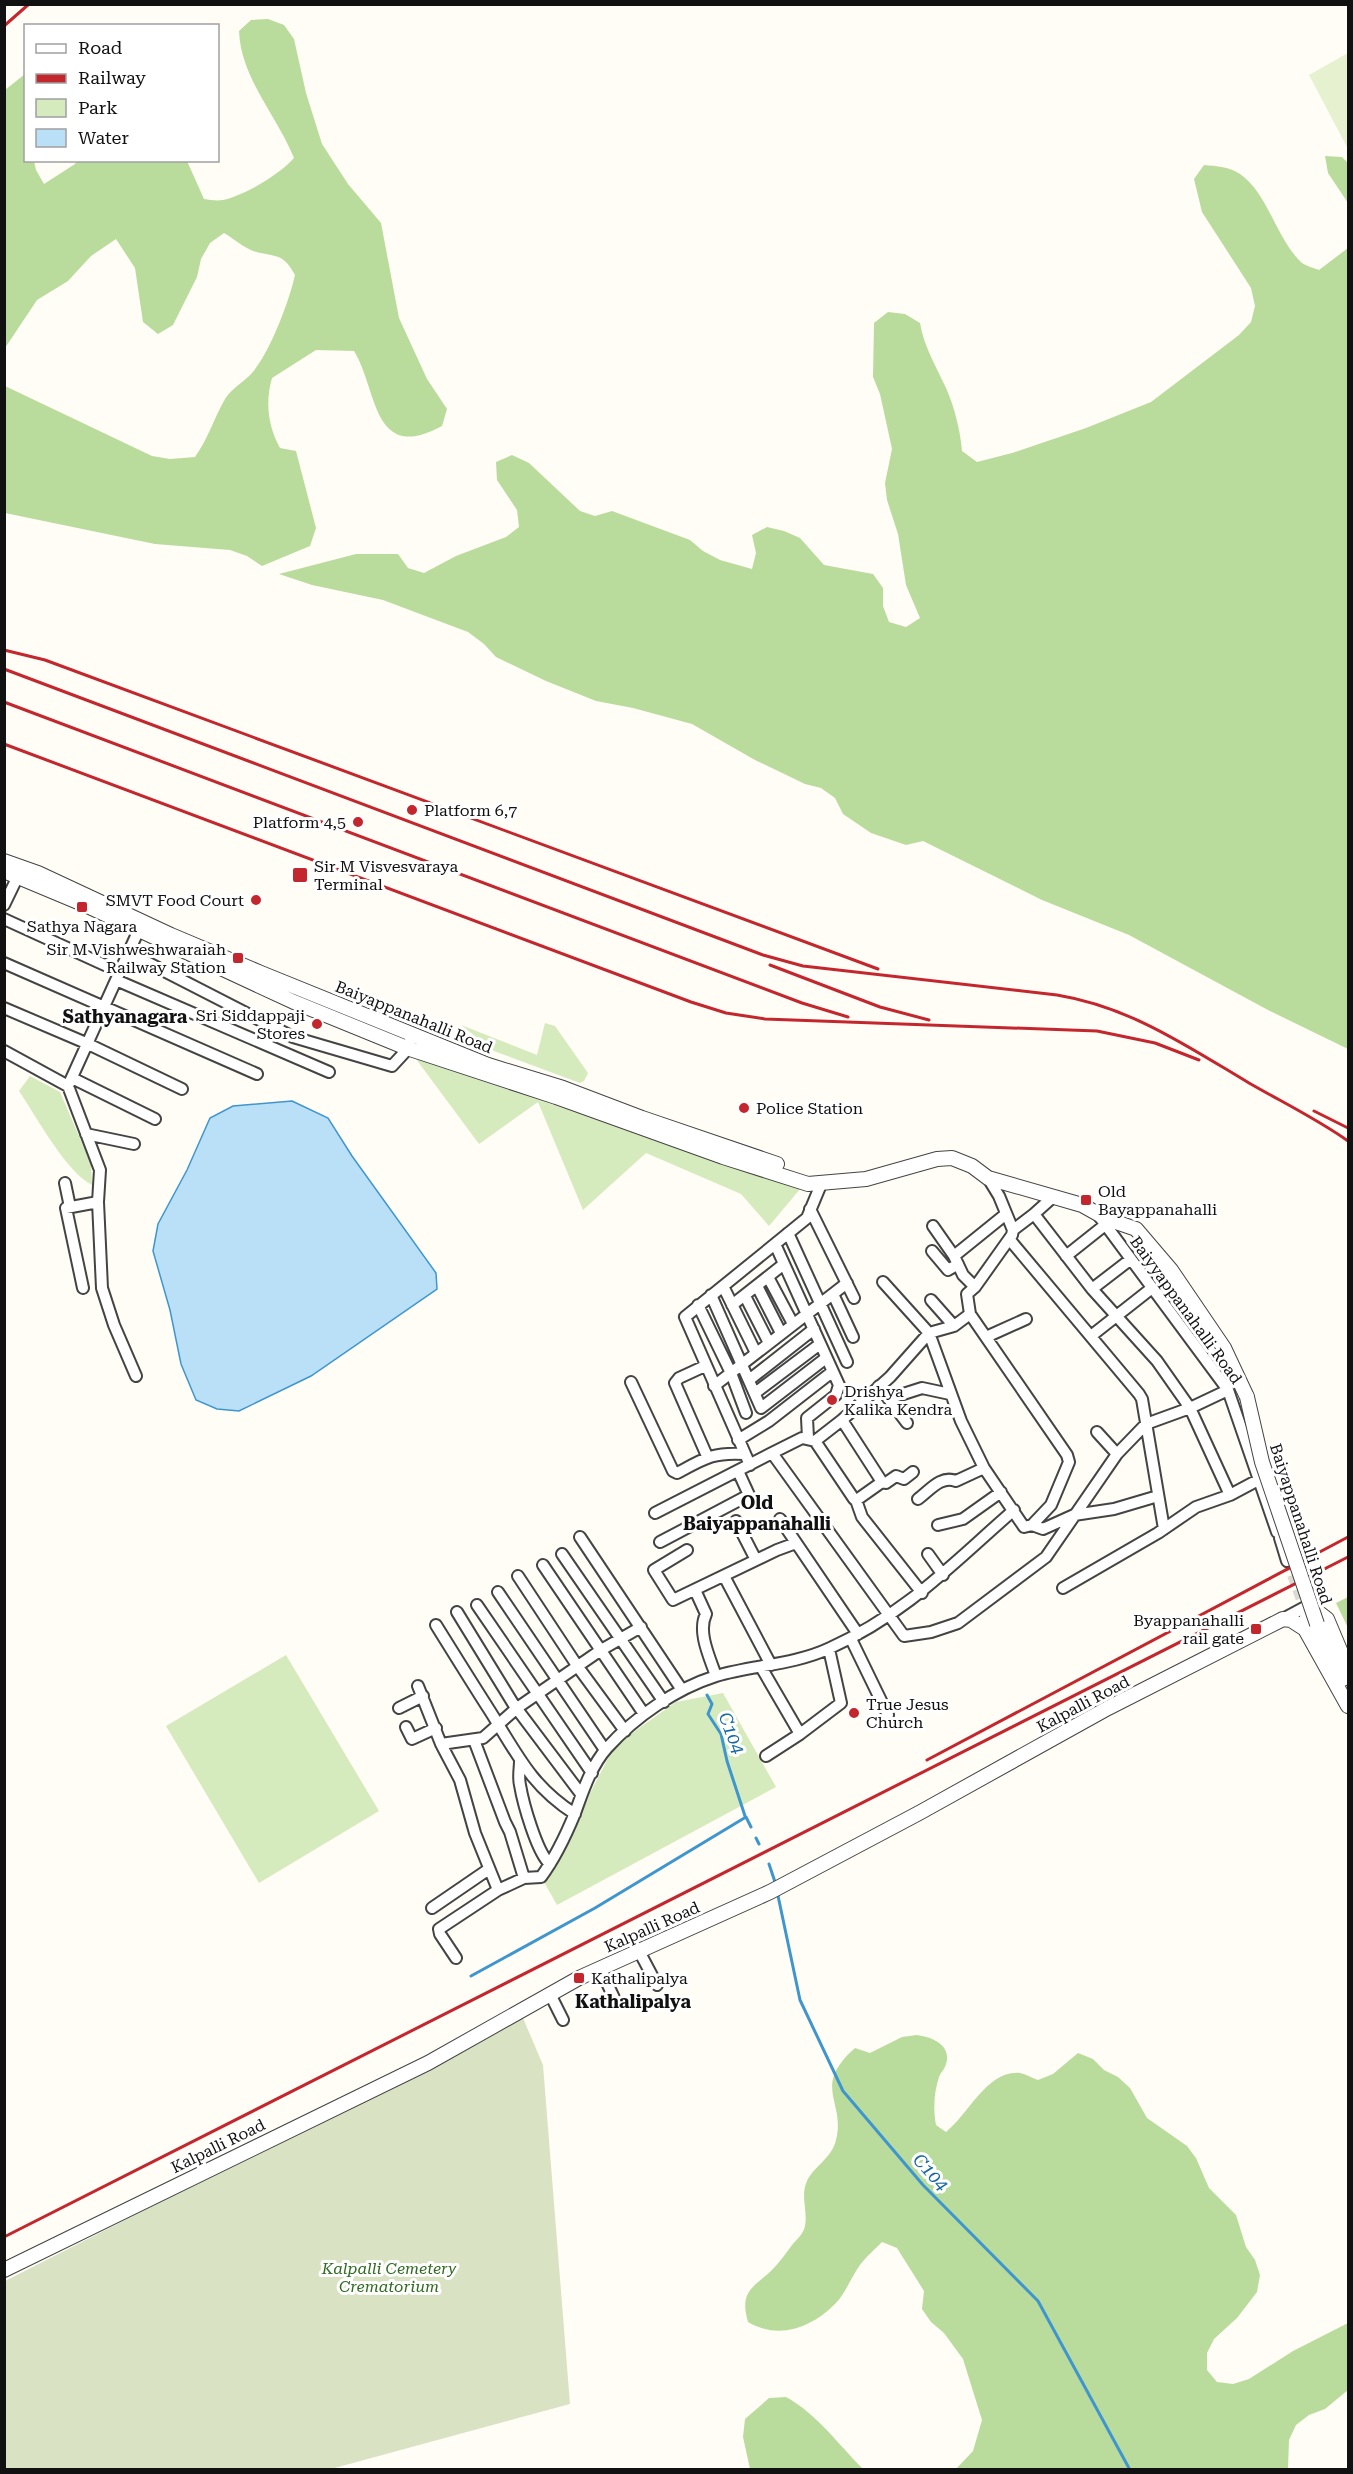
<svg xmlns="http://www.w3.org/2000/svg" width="1353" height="2474" viewBox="0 0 1353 2474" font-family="'Roboto Serif',serif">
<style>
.green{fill:#d5ebbd}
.forest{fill:#b9dc9c}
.cemetery{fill:#d9e3c4}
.pitch{fill:#e6f2cf}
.water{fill:#b9e0f7;stroke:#3f96cf;stroke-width:1.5}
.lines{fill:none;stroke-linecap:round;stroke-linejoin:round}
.stream{stroke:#3f96cf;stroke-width:3}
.minor-tunnel{stroke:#dbdad3;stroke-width:10;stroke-dasharray:10 5;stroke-linecap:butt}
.minor-casing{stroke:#444;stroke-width:14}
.tertiary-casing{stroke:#444;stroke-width:16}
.minor{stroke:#fff;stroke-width:10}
.tertiary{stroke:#fff;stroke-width:14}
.rail{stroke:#c4262e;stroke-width:3}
.tertiary-bridge-casing{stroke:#444;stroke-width:16;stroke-linecap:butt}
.tertiary-bridge{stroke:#fff;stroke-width:14}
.poi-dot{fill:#c4262e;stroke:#fff;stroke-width:2}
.labels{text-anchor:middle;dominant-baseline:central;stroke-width:6;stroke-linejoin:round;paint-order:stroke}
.poi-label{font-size:16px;fill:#111;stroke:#fff;text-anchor:start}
.street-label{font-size:16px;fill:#111;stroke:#fff}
.park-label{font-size:16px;font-style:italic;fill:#2f6b1f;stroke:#fff}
.neighbourhood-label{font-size:18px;font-weight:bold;fill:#111;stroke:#fff}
.water-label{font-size:18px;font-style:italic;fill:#1768a6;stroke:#fff}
</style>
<rect width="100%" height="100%" fill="#fffdf5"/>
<path class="green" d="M545,1023L555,1026L588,1073L584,1081L580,1083L494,1051L461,1025L537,1055Z
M416,1059L801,1188L769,1226L741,1194L646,1153L583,1210L538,1102L479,1144Z
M30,1076L60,1092L91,1164L92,1185C66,1172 36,1116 19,1091Z
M286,1655L379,1811L259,1883L166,1726Z
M723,1693L776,1787L557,1905L544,1882L615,1745L676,1702Z"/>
<path class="forest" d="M268,19L284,25L294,39L306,93L322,144L348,184L381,223L399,318L427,379L447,409L442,426C372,464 378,390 354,351L316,350L272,378C265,402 268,426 280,448L296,451L316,528L310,546L262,566L247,556L230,550L155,544L5,513V386L152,456L170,459L195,457C208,439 214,418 225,399C232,388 244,382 252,373C270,352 289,302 295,275C282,251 275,258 253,251C243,247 234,239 224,233L210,243L201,259L197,277L173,325L158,334L143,322L135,268L116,239L91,256L68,281L37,300L5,348L6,244L4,237L5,90L25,74L26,160L34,161L36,170L44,184L75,164L77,161H187L204,199C210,200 217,201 223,200C245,195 279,175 294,158C277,115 241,79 239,31L251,20Z
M1325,156L1342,157L1348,163V203L1328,173Z
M1204,165C1216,166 1230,167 1240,174C1268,193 1276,239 1302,263C1306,266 1314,268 1319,270L1348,248V1049L1268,1010L1129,935L1042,900L923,841L906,845L871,833L843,814L835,798L821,788L805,784L755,760L692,724L633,708L596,701L546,681L496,657L484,644L468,632L383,600L312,585L279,574L356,554H398L408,568L424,573L456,556L506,537L519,527L517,510L497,480L496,462L512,455L529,463L580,511L595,516L612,511L690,540L703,551L720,560L752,569L756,553L752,535L767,527L784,531L800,538L824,565L873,574L883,588V606L889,622L906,627L920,618L906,585L898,534L887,500L885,483L892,449L880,394L873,377L874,323L888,312L905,314L920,323C924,347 936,366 946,388C955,409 960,429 962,451L977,462L1012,453L1086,428L1151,402L1239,335L1251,322L1255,306L1251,288L1202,212L1194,179Z
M1348,1597V1628L1336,1603Z
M917,2035C932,2037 952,2045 946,2064C945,2069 940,2073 939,2077C934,2092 933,2109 936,2125L946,2132C969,2114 987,2070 1020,2073C1026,2074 1032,2078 1038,2080L1053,2074L1078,2053L1093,2059L1104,2070L1118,2077L1130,2088L1147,2118L1187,2146L1196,2158L1209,2188L1236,2215L1246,2247L1255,2260L1260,2275L1257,2292L1237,2318L1214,2339L1207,2353V2370L1217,2382L1233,2384L1249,2379L1293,2351L1348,2323V2390L1325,2409L1309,2415L1296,2425L1289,2440L1288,2469H956L973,2451L982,2420L963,2359L944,2333L931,2322L922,2309L924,2291L897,2248L882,2242C875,2249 866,2257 860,2265C851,2277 846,2293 835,2304C811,2328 779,2340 748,2322C739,2291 753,2288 772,2270C780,2262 786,2253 792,2245C797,2239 804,2233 805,2226C808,2211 800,2196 807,2181C814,2166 832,2158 836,2140C846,2101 811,2087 855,2048L870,2053L902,2037Z
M786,2397C817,2414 838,2444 863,2469H750L743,2437L745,2419L769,2398Z"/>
<path class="cemetery" d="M523,2018L543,2065L570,2404L331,2469L5,2470V2281Z"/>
<path class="pitch" d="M1348,53V149L1309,75Z"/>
<path class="water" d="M292,1101L328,1118L352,1156L436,1273L437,1289L311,1376L239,1411L217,1409L196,1400L181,1364L170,1310L153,1251L158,1224L187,1170L210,1118L233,1106Z"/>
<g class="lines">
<path class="stream" d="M707,1695L712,1704L708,1714L721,1734L727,1761L745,1816
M756,1838L759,1844
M769,1864L776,1885
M777,1891L800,2000L843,2091L923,2185L1038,2301L1130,2470
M471,1976L595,1908L746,1817L751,1827"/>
<path class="minor-tunnel" d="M1287,1561L1305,1611"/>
<g class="minor-casing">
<path id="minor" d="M4,905L18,876
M4,919L120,972
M129,953L293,1037L392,1066L404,1053L413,1035
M4,963L257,1074
M116,980L329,1072
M4,1008L86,1043L182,1089
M4,1051L68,1086L100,1170L98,1202L102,1288L114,1325L136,1376
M72,1078L155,1119
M68,1086L141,925
M86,1134L134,1144
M988,1178L999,1196L1013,1230L1012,1235L975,1287L967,1294L970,1314L954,1326L929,1333L961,1421L984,1468L1024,1527L1032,1525L1043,1529L1074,1515L1114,1509L1158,1496
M65,1183L70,1207
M810,1209L854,1298
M1034,1214L1053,1197
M1099,1216L1228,1390L1277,1532
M933,1226L954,1256L963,1275L975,1287
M1013,1230L1034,1214L1092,1289
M788,1233L847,1362
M1010,1240L1139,1394L1142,1399L1164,1529
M775,1244L839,1385L836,1395L807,1418L808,1438
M932,1251L948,1270L958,1264
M954,1256L1006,1214
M1066,1256L1105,1225
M1131,1259L1092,1289L1157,1361L1190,1408L1228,1390
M768,1277L793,1324
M723,1286L756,1353
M757,1286L781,1333
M83,1288L66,1208L98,1202
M833,1294L853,1337
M711,1295L761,1408L826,1358
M745,1296L769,1343
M931,1300L954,1326
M698,1305L731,1373L746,1413
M732,1305L784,1264
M970,1314L1067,1455L1069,1462L1051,1505L1032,1525
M1091,1336L1152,1288
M986,1337L1026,1319
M705,1366L679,1378L675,1383L707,1456
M749,1380L814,1329
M631,1382L673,1471L677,1473L681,1471C706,1457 716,1452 745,1454
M714,1386L847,1283
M879,1386L907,1423
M755,1393L820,1344
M897,1396L922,1388L950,1394
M842,1420L890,1377L929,1333L883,1282
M1097,1432L1117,1454
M738,1440L769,1421L832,1372
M772,1453L802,1438L815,1441L854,1499H858L882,1482L842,1420L815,1441
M750,1465L685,1317L807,1218L822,1182
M882,1482L886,1483L896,1476L904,1479L913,1472
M918,1499C930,1490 941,1475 956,1481L984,1468
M856,1500L862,1517L922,1593
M655,1513L772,1453L904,1636L931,1632L958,1623L1046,1557L1117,1454L1146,1424L1190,1408L1230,1495
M780,1519L858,1634
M736,1521L756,1560
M938,1525L963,1519L1001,1492
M580,1537L682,1690
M1280,1538L1287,1561
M660,1542L749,1495L738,1471
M687,1550L654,1570L673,1600L777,1550L796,1543
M562,1554L664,1702
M928,1554L943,1575
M543,1565L644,1714
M518,1576L578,1667L625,1731
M724,1576L771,1665
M1063,1588L1158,1533L1196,1507L1230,1495L1260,1479
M695,1590L706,1614C697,1632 710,1658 716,1676
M498,1592L605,1750
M477,1605L592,1773
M457,1612L514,1705L581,1794
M1283,1619L1309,1605
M436,1625C454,1654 472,1683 490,1711C517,1754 531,1786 575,1814
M851,1639L888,1715
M761,1667L800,1734L841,1703L829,1649
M418,1686L441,1744L460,1780L475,1833L498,1890L439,1929L440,1934L456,1958
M399,1708L423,1696
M406,1727L412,1739L436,1728
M474,1740L505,1822L510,1832L524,1878
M441,1744L483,1738L517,1708L601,1650L641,1627
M766,1756L800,1734
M520,1761C520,1768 518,1777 520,1785C523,1803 537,1853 550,1864
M498,1890L524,1878L541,1877C555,1858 566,1835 575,1813C583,1791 591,1766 607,1748C635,1717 675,1689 716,1676C753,1665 794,1665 830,1648C906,1614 953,1563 1014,1510
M432,1908L489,1869
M639,1951L657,1985
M600,1968L615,2000
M550,1994L563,2020"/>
</g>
<g class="tertiary-casing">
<path id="tertiary" d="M4,861L38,873L171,935L261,973L488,1065L563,1088L642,1118L777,1164
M4,871L83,904L294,1002L407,1048L556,1097L723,1157L808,1184L866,1179L937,1159L952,1158L972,1166L988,1178L1082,1205L1107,1219L1136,1229L1171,1270L1224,1348L1247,1397
M1317,1624L1343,1679
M1348,1669L1327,1619L1309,1605L1305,1629L1348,1706
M4,2270L428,2063L579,1978L770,1892L919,1813L1108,1708L1283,1619L1291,1620L1305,1629"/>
</g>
<use href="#minor" class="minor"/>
<use href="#tertiary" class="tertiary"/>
<path class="rail" d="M4,26L29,4
M4,650L45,660L878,969
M4,669L763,955L803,966L1057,995C1130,1007 1187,1046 1249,1083C1282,1102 1317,1119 1348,1141
M4,702L802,1003L848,1017
M4,744L691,1002L726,1013L765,1019L1097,1031L1155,1043L1199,1060
M770,965L880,1007L929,1020
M1314,1111L1348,1128
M927,1760L1348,1537
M4,2237L1348,1557"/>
<g class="tertiary-bridge-casing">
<path id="tertiary-bridge" d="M1247,1397L1262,1462L1317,1624"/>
</g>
<use href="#tertiary-bridge" class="tertiary-bridge"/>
</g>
<g class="poi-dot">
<circle cx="412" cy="810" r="6"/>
<circle cx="358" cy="822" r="6"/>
<rect x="292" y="867" width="16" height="16" rx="3"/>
<circle cx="256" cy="900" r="6"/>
<rect x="76" y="901" width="12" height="12" rx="3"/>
<rect x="232" y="952" width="12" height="12" rx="3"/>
<circle cx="317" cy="1024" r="6"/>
<circle cx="744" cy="1108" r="6"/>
<rect x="1080" y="1194" width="12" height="12" rx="3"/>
<circle cx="832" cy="1400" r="6"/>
<rect x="1250" y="1623" width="12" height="12" rx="3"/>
<circle cx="854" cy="1713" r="6"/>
<rect x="573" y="1972" width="12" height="12" rx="3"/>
</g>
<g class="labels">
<g class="poi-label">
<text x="424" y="810">Platform 6,7</text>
<text x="346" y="822" text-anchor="end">Platform 4,5</text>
<text x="314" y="866">Sir M Visvesvaraya<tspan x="314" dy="18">Terminal</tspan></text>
<text x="244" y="900" text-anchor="end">SMVT Food Court</text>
<text x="82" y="926" text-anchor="middle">Sathya Nagara</text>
<text x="226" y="949" text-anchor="end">Sir M Vishweshwaraiah<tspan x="226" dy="18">Railway Station</tspan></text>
<text x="305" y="1015" text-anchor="end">Sri Siddappaji<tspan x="305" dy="18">Stores</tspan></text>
<text x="756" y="1108">Police Station</text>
<text x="1098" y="1191">Old<tspan x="1098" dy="18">Bayappanahalli</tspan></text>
<text x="844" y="1391">Drishya<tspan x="844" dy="18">Kalika Kendra</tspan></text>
<text x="1244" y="1620" text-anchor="end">Byappanahalli<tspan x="1244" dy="18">rail gate</tspan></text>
<text x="866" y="1704">True Jesus<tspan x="866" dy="18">Church</tspan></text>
<text x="591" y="1978">Kathalipalya</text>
</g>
<g class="street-label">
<text transform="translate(414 1017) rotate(22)">Baiyappanahalli Road</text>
<text transform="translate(1186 1310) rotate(54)">Baiyyappanahalli Road</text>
<text transform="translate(1301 1524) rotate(72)">Baiyappanahalli Road</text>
<text transform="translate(1083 1704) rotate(-28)">Kalpalli Road</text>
<text transform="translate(652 1927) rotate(-24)">Kalpalli Road</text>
<text transform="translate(218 2146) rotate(-26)">Kalpalli Road</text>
</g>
<g class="park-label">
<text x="389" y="2268">Kalpalli Cemetery<tspan x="389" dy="18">Crematorium</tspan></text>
</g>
<g class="neighbourhood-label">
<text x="125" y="1016">Sathyanagara</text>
<text x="757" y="1502">Old<tspan x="757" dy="21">Baiyappanahalli</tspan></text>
<text x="633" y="2001">Kathalipalya</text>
</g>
<g class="water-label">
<text transform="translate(732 1733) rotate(69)">C104</text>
<text transform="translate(931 2172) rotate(48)">C104</text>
</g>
</g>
<rect width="1353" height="2474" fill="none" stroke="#111111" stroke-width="12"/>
<rect x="24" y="24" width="195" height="138" fill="#ffffff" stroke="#a0a0a0" stroke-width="1.5"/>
<rect x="36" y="44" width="30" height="9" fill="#ffffff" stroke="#a0a0a0" stroke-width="1.5"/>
<text x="78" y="54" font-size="18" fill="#111111">Road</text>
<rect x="36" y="74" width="30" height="9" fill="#c4262e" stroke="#a0a0a0" stroke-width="1.5"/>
<text x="78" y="84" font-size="18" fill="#111111">Railway</text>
<rect x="36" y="99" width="30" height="18" fill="#d5ebbd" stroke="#a0a0a0" stroke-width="1.5"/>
<text x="78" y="114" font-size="18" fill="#111111">Park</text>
<rect x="36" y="129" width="30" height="18" fill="#b9e0f7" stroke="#a0a0a0" stroke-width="1.5"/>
<text x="78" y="144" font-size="18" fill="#111111">Water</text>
</svg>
